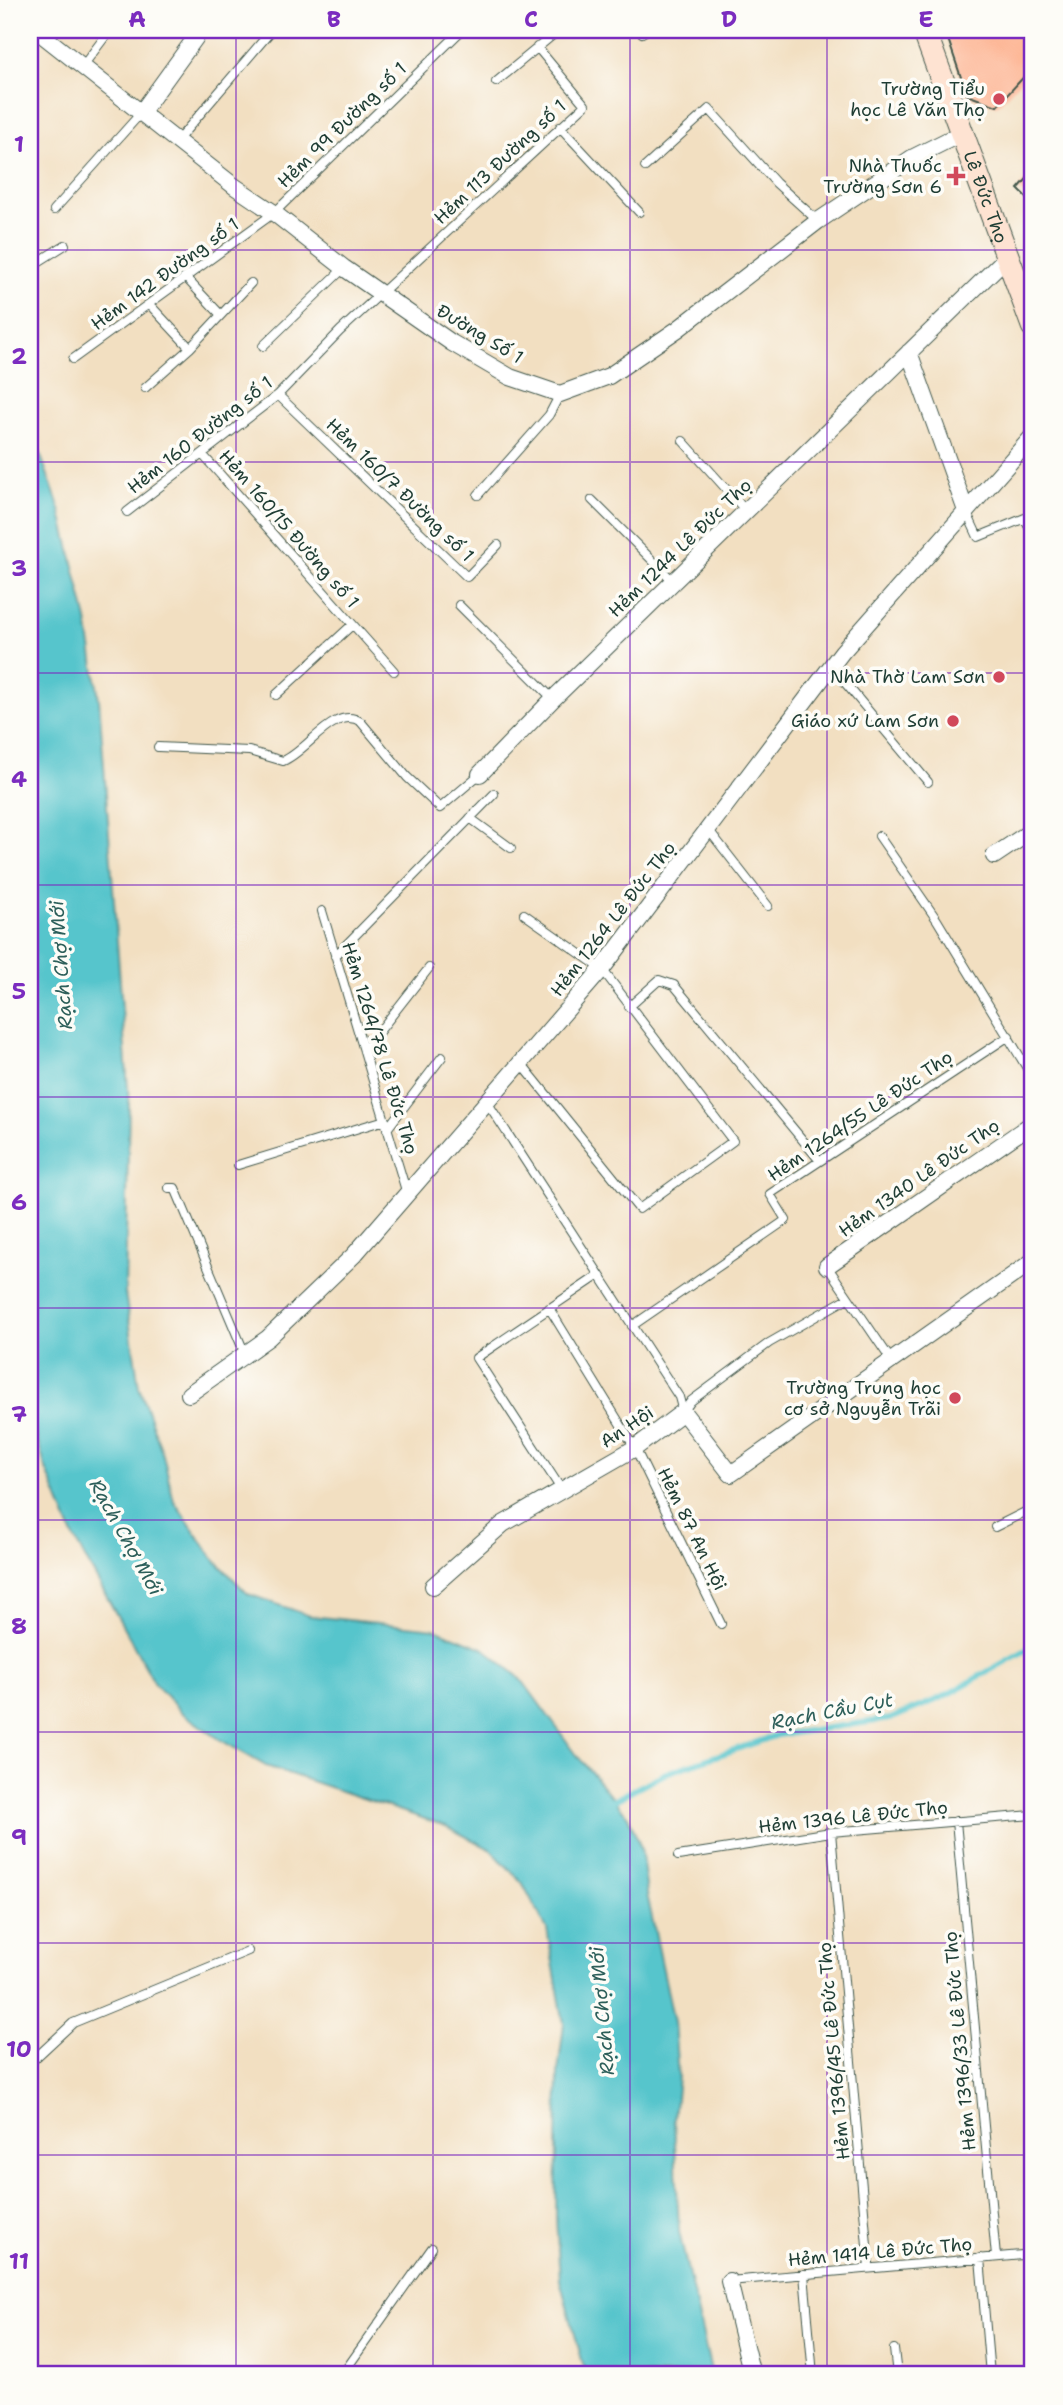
<svg xmlns="http://www.w3.org/2000/svg" width="1063" height="2405" viewBox="0 0 1063 2405" font-family="'Shantell Sans',sans-serif">
<style>
.water{fill:#57c5cc;stroke:#3b8180;stroke-width:2}
.lines{fill:none;stroke-linecap:round;stroke-linejoin:round}
.stream{stroke:#57c5cc;stroke-width:6}
.building{fill:#fdae8a}
.service-casing{stroke:#3f5549;stroke-width:10}
.minor-casing{stroke:#3f5549;stroke-width:18}
.secondary-casing{stroke:#3f5549;stroke-width:25}
.service{stroke:#fff;stroke-width:8}
.minor{stroke:#fff;stroke-width:16}
.secondary{stroke:#fee3d2;stroke-width:23}
.grid{fill:none;stroke:#7b2cbf;stroke-width:2;stroke-opacity:0.55}
.poi-dot{fill:#d1495b;stroke:#fdfcf7;stroke-width:2.5}
.labels{text-anchor:middle;dominant-baseline:central;stroke-width:7;stroke-linejoin:round;paint-order:stroke}
.poi-label{font-size:18px;fill:#1f3d34;stroke:#fdfcf7;text-anchor:end}
.street-label{font-size:18px;fill:#1f3d34;stroke:#fdfcf7}
.water-label{font-size:19px;font-style:italic;fill:#2d5f5a;stroke:#fdfcf7}
.neatline{fill:none;stroke:#7b2cbf;stroke-width:2.5}
.grid-label{font-size:23px;text-anchor:middle;font-weight:bold;fill:#7b2cbf}
</style>
<rect width="100%" height="100%" fill="#fdfcf7"/>
<filter id="ink" filterUnits="userSpaceOnUse"><feTurbulence type="fractalNoise" baseFrequency=".0143" numOctaves="2"/><feDisplacementMap in="SourceGraphic" scale="14" xChannelSelector="R" yChannelSelector="G"/><feConvolveMatrix kernelMatrix="1 2 1 2 8 2 1 2 1" color-interpolation-filters="sRGB"/></filter>
<filter id="wash" filterUnits="userSpaceOnUse"><feTurbulence type="fractalNoise" baseFrequency=".00686" numOctaves="4" result="noise"/><feDisplacementMap in="SourceGraphic" scale="28" xChannelSelector="R" yChannelSelector="G"/><feGaussianBlur stdDeviation="1.57" result="paint"/><feColorMatrix in="noise" values="0 0 0 0 0 0 0 0 0 0 0 0 0 0 0 0 0 1.4 0 .05"/><feComposite in="paint" operator="in"/></filter>
<g filter="url(#wash)">
<rect width="100%" height="100%" fill="#f2dfc1"/>
<path class="water" d="M30,426L60,509L87,620L99,699L129,1103L125,1293L139,1387L163,1455L174,1501L213,1558L248,1594L310,1616L435,1629L483,1648L521,1679L579,1758L628,1816L641,1848L647,1894L674,2022L678,2076L674,2120L679,2232L712,2375H586L560,2280L556,2218L558,2072L564,2024L547,1929L522,1882L490,1849L446,1826L266,1766L219,1739L181,1712L155,1684L74,1538L46,1469L30,1415Z"/>
<g class="lines">
<path class="stream" d="M609,1803L666,1773L778,1735L890,1719L941,1698L1033,1646"/>
</g>
<g id="blocks">
<path class="building" d="M952,30H1033V72L1030,70L997,106L967,95L947,36Z
M1033,172V204L1018,189Z"/>
</g>
</g>
<g filter="url(#ink)">
<use href="#blocks" fill-opacity="0" stroke="#3f5549" stroke-width="2"/>
<g class="lines">
<g class="service-casing">
<path id="service" d="M639,30L642,33L647,30
M82,67L110,30
M496,82L559,30
M560,127L639,212
M177,141L272,30
M645,167L709,109L776,183L818,221
M54,210L141,113
M30,267L65,245
M186,278L221,315
M149,304L190,348L251,283
M263,346L344,268
M73,359L274,213L462,30
M145,388L190,348
M278,395L467,577L498,545
M683,441L746,511
M202,454L394,671
M478,495L549,415L560,394
M592,500L674,582
M966,511L978,537L1025,518L1033,536
M127,512L278,395L340,331L585,105L537,47
M459,605L553,699
M831,666L928,782
M1031,671L1033,670
M276,695L352,625
M158,747L249,751L283,761C307,752 335,704 361,722L407,777L440,808L480,774
M470,818L511,848
M708,829L768,906
M879,836L937,920L1033,1078
M322,911L407,1194
M335,956L494,794
M629,1007L659,980L674,985L820,1161
M364,1051L429,968
M521,1063L639,1209L733,1141L602,969L524,914
M487,1102L679,1397L683,1412
M387,1129L442,1057
M238,1165L385,1120
M169,1188H175L245,1354
M827,1266L891,1360
M549,1308L635,1448L721,1624
M632,1326L786,1220L770,1194L1009,1036
M683,1412L691,1401L769,1343L848,1298
M561,1489L476,1358L599,1275
M995,1527L1033,1508
M956,1821L996,2257
M831,1832L869,2268
M678,1856L831,1832L1033,1815
M30,2063L73,2023L248,1951
M980,2258L990,2375
M804,2274L813,2375
M729,2281L1033,2254
M894,2349L897,2375
M342,2375L432,2248"/>
</g>
<g class="minor-casing">
<path id="minor" d="M36,30L234,186L274,213L344,268L452,343L510,377L560,394L609,376L678,329L818,221L912,158L964,132
M141,113L201,30
M909,352L966,511
M480,774L553,699L1008,256
M994,856L1033,830
M827,1266L1033,1123
M189,1394L268,1338L354,1255L602,969L842,652L1033,436
M433,1586L503,1524L635,1448L683,1412L731,1474L1033,1261
M729,2281L752,2375"/>
</g>
<g class="secondary-casing">
<g id="secondary">
<path id="s1" d="M924,30L1033,326"/>
</g>
</g>
<use href="#service" class="service"/>
<use href="#minor" class="minor"/>
<use href="#secondary" class="secondary"/>
</g>
</g>
<path class="grid" d="M236,30V2375M433,30V2375M630,30V2375M827,30V2375M30,250H1033M30,462H1033M30,673H1033M30,885H1033M30,1097H1033M30,1308H1033M30,1520H1033M30,1732H1033M30,1943H1033M30,2155H1033"/>
<g class="poi-dot">
<circle cx="999" cy="99" r="7"/>
<path d="M952.5 165.5h7v7h7v7h-7v7h-7v-7h-7v-7h7z"/>
<circle cx="999" cy="677" r="7"/>
<circle cx="953" cy="721" r="7"/>
<circle cx="955" cy="1398" r="7"/>
</g>
<g class="labels">
<g class="poi-label">
<text x="985" y="89">Trường Tiểu<tspan x="985" dy="21">học Lê Văn Thọ</tspan></text>
<text x="942" y="166">Nhà Thuốc<tspan x="942" dy="21">Trường Sơn 6</tspan></text>
<text x="985" y="677">Nhà Thờ Lam Sơn</text>
<text x="939" y="721">Giáo xứ Lam Sơn</text>
<text x="941" y="1388">Trường Trung học<tspan x="941" dy="21">cơ sở Nguyễn Trãi</tspan></text>
</g>
<g class="street-label">
<text transform="translate(342 125) rotate(-44)">Hẻm 99 Đường số 1</text>
<text transform="translate(500 162) rotate(-43)">Hẻm 113 Đường số 1</text>
<text stroke="none"><textPath href="#s1" startOffset="178">Lê Đức Thọ</textPath></text>
<text transform="translate(165 274) rotate(-36)">Hẻm 142 Đường số 1</text>
<text transform="translate(480 334) rotate(31)">Đường Số 1</text>
<text transform="translate(200 435) rotate(-38)">Hẻm 160 Đường số 1</text>
<text transform="translate(400 490) rotate(44)">Hẻm 160/7 Đường số 1</text>
<text transform="translate(289 529) rotate(49)">Hẻm 160/15 Đường số 1</text>
<text transform="translate(680 548) rotate(-44)">Hẻm 1244 Lê Đức Thọ</text>
<text transform="translate(613 919) rotate(-52)">Hẻm 1264 Lê Đức Thọ</text>
<text transform="translate(380 1048) rotate(73)">Hẻm 1264/78 Lê Đức Thọ</text>
<text transform="translate(860 1116) rotate(-34)">Hẻm 1264/55 Lê Đức Thọ</text>
<text transform="translate(919 1178) rotate(-35)">Hẻm 1340 Lê Đức Thọ</text>
<text transform="translate(627 1427) rotate(-34)">An Hội</text>
<text transform="translate(692 1529) rotate(64)">Hẻm 87 An Hội</text>
<text transform="translate(853 1817) rotate(-6)">Hẻm 1396 Lê Đức Thọ</text>
<text transform="translate(960 2041) rotate(-95)">Hẻm 1396/33 Lê Đức Thọ</text>
<text transform="translate(834 2051) rotate(-95)">Hẻm 1396/45 Lê Đức Thọ</text>
<text transform="translate(880 2252) rotate(-5)">Hẻm 1414 Lê Đức Thọ</text>
</g>
<g class="water-label">
<text transform="translate(61 965) rotate(-94)">Rạch Chợ Mới</text>
<text transform="translate(126 1537) rotate(61)">Rạch Chợ Mới</text>
<text transform="translate(832 1711) rotate(-11)">Rạch Cầu Cụt</text>
<text transform="translate(602 2011) rotate(-95)">Rạch Chợ Mới</text>
</g>
</g>
<rect width="1063" height="2405" fill="none" stroke="#fdfcf7" stroke-width="77"/>
<rect x="38" y="38" width="986" height="2328" class="neatline"/>
<g class="grid-label">
<text x="137" y="27">A</text>
<text x="334" y="27">B</text>
<text x="531" y="27">C</text>
<text x="729" y="27">D</text>
<text x="926" y="27">E</text>
<text x="19" y="152">1</text>
<text x="19" y="364">2</text>
<text x="19" y="576">3</text>
<text x="19" y="787">4</text>
<text x="19" y="999">5</text>
<text x="19" y="1210">6</text>
<text x="19" y="1422">7</text>
<text x="19" y="1634">8</text>
<text x="19" y="1845">9</text>
<text x="19" y="2057">10</text>
<text x="19" y="2269">11</text>
</g>
</svg>
